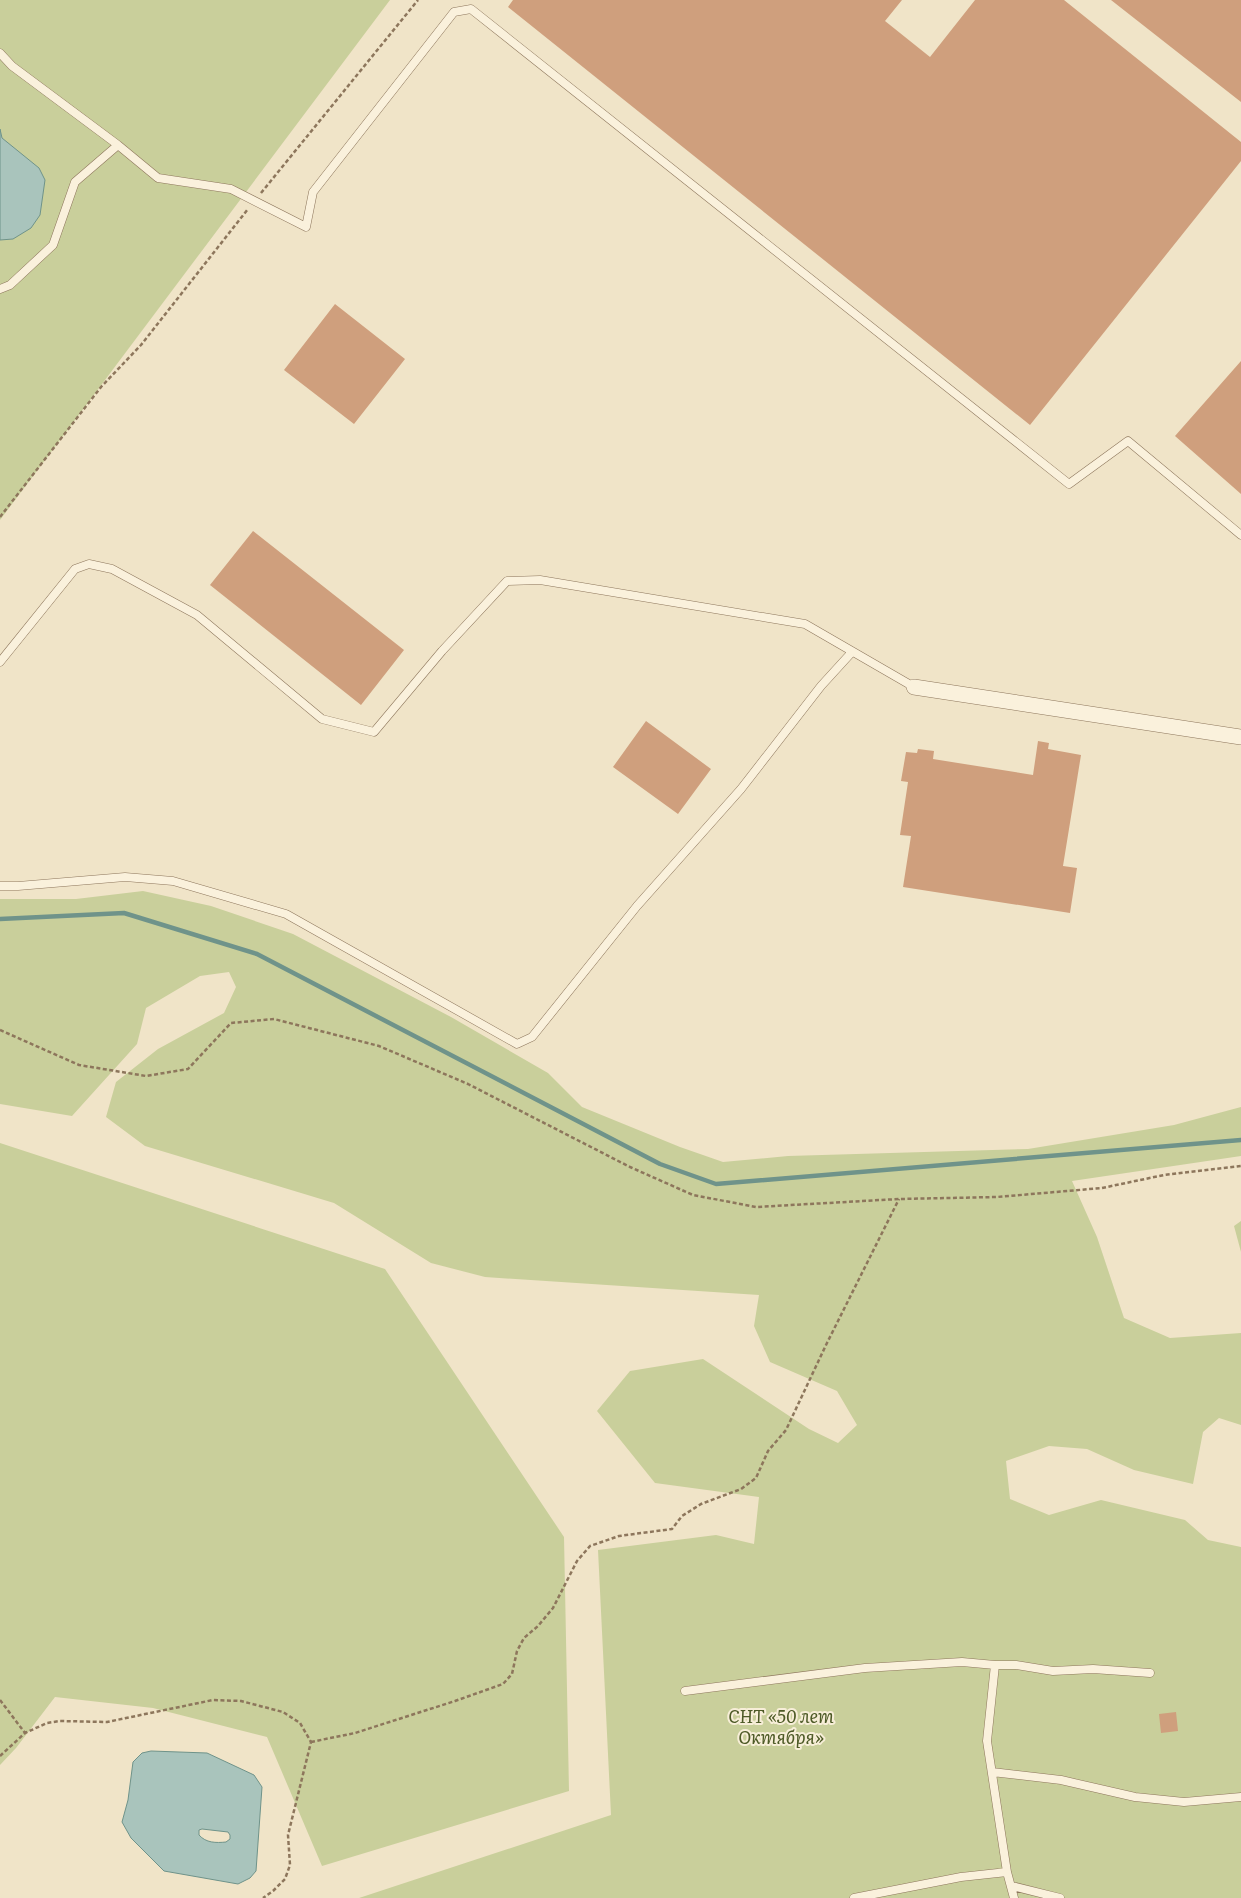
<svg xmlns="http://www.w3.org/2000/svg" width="1241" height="1898" viewBox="0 0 1241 1898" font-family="Literata,serif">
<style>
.green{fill:#c9cf9b}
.water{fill:#a9c4bc;stroke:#6f938a;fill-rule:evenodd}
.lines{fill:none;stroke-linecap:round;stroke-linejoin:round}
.stream{stroke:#6f938a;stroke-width:4.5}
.building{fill:#cf9f7d}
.lane-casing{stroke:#8d765c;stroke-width:9}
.street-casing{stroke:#8d765c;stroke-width:16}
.path{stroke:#8d765c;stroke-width:2.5;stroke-dasharray:4 2.5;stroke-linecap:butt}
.lane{stroke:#faf1dc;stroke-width:8}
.street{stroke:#faf1dc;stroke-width:15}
.labels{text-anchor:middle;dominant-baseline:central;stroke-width:4;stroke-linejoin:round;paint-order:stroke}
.park-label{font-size:18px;font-style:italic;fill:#4d5a26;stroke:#f7eed8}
</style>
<rect width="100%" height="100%" fill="#f0e4c8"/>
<path class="green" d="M0,0H390L0,520Z
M143,891L211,906L293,934L451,1017L548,1073L582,1107L680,1147L723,1162L788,1156L1028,1149L1174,1125L1241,1107V1156L1072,1181L1097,1237L1124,1318L1170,1338L1241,1333V1425L1219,1418L1203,1432L1193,1484L1134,1470L1087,1449L1049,1446L1006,1461L1010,1499L1049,1515L1101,1500L1185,1520L1208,1540L1241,1547V1898H359L611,1815L598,1550L716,1535L754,1544L759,1497L655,1483L597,1411L630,1371L703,1359L809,1429L838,1443L857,1425L837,1391L770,1362L754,1326L759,1295L485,1277L431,1263L334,1203L145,1146L106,1117L116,1082L158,1049L224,1013L236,987L229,972L200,976L146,1008L137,1044L72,1116L0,1104V899H76Z
M0,1143L385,1269L564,1537L569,1791L322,1866L267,1737L153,1708L55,1697L16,1748L0,1765Z
M1241,1221V1252L1234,1226Z"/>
<path class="water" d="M0,129L2,138L39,168L45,180L40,215L31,228L13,239L0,240Z
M151,1751L207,1753L254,1775L262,1787L256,1871L250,1878L238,1884L164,1871L131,1838L122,1822L128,1800L133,1762L142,1753ZM202,1829L228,1832L230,1835V1839L226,1842C216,1843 206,1843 199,1835V1830Z"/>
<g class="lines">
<path class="stream" d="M0,919L124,913L257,954L660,1164L716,1184L1241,1140"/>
</g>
<path class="building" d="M513,0H902L885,21L930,57L975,0H1064L1241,142V161L1030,425L508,7Z
M1111,0H1241V102Z
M335,304L405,359L354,424L284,370Z
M1241,361V494L1175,436Z
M253,531L404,650L361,705L210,585Z
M646,721L711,769L678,814L613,767Z
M1038,741L1049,743L1048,749L1081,755L1063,866L1077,868L1070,913L903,887L911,836L900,835L908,782L901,781L906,752L917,753L918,749L934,751L933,759L1033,775Z
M1176,1712L1178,1731L1161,1733L1159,1714Z"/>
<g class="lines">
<g class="lane-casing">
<path id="lane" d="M0,53L12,66L118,145L158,178L231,189L306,227L313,192L454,12L471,9L1069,484L1128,441L1241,535
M0,289L10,285L53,245L75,182L118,145
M0,662L75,569L89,564L112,569L197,615L322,719L374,732L442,651L507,581L540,580L805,624L914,687
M0,886H18L125,877L173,881L286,914L517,1044L532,1037L637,906L741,789L821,686L852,652
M995,1665L987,1741L1007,1872L1014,1898
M685,1691L865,1668L962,1662L995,1665H1016L1053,1671L1093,1669L1150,1673
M992,1772L1061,1780L1135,1797L1184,1802L1241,1797
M1012,1886L1060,1898
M854,1898L961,1877L1007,1872"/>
</g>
<g class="street-casing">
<path id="street" d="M914,687L1241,737"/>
</g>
<path class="path" d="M261,193L418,0
M0,517L101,387L141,345L248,209
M0,1030L79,1065L146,1076L188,1069L231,1023L274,1019L379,1046L468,1084L630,1167L693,1195L756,1207L899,1199L997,1197L1102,1188L1164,1175L1241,1166
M0,1700L25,1733
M311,1742L355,1733L455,1701L503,1684L512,1674L517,1651L524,1638L538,1626L553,1608L577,1561L590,1546L619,1536L672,1529L682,1516L701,1504L741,1489L756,1478L768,1451L786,1430L826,1345L899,1199
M0,1756L25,1733L47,1723L60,1721L107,1722L213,1700L241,1701L283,1712L300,1723L311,1742L288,1835L290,1865L285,1879L273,1891L263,1898"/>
<use href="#lane" class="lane"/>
<use href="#street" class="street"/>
</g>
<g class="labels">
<g class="park-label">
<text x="781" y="1715">СНТ «50 лет<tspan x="781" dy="21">Октября»</tspan></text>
</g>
</g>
</svg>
